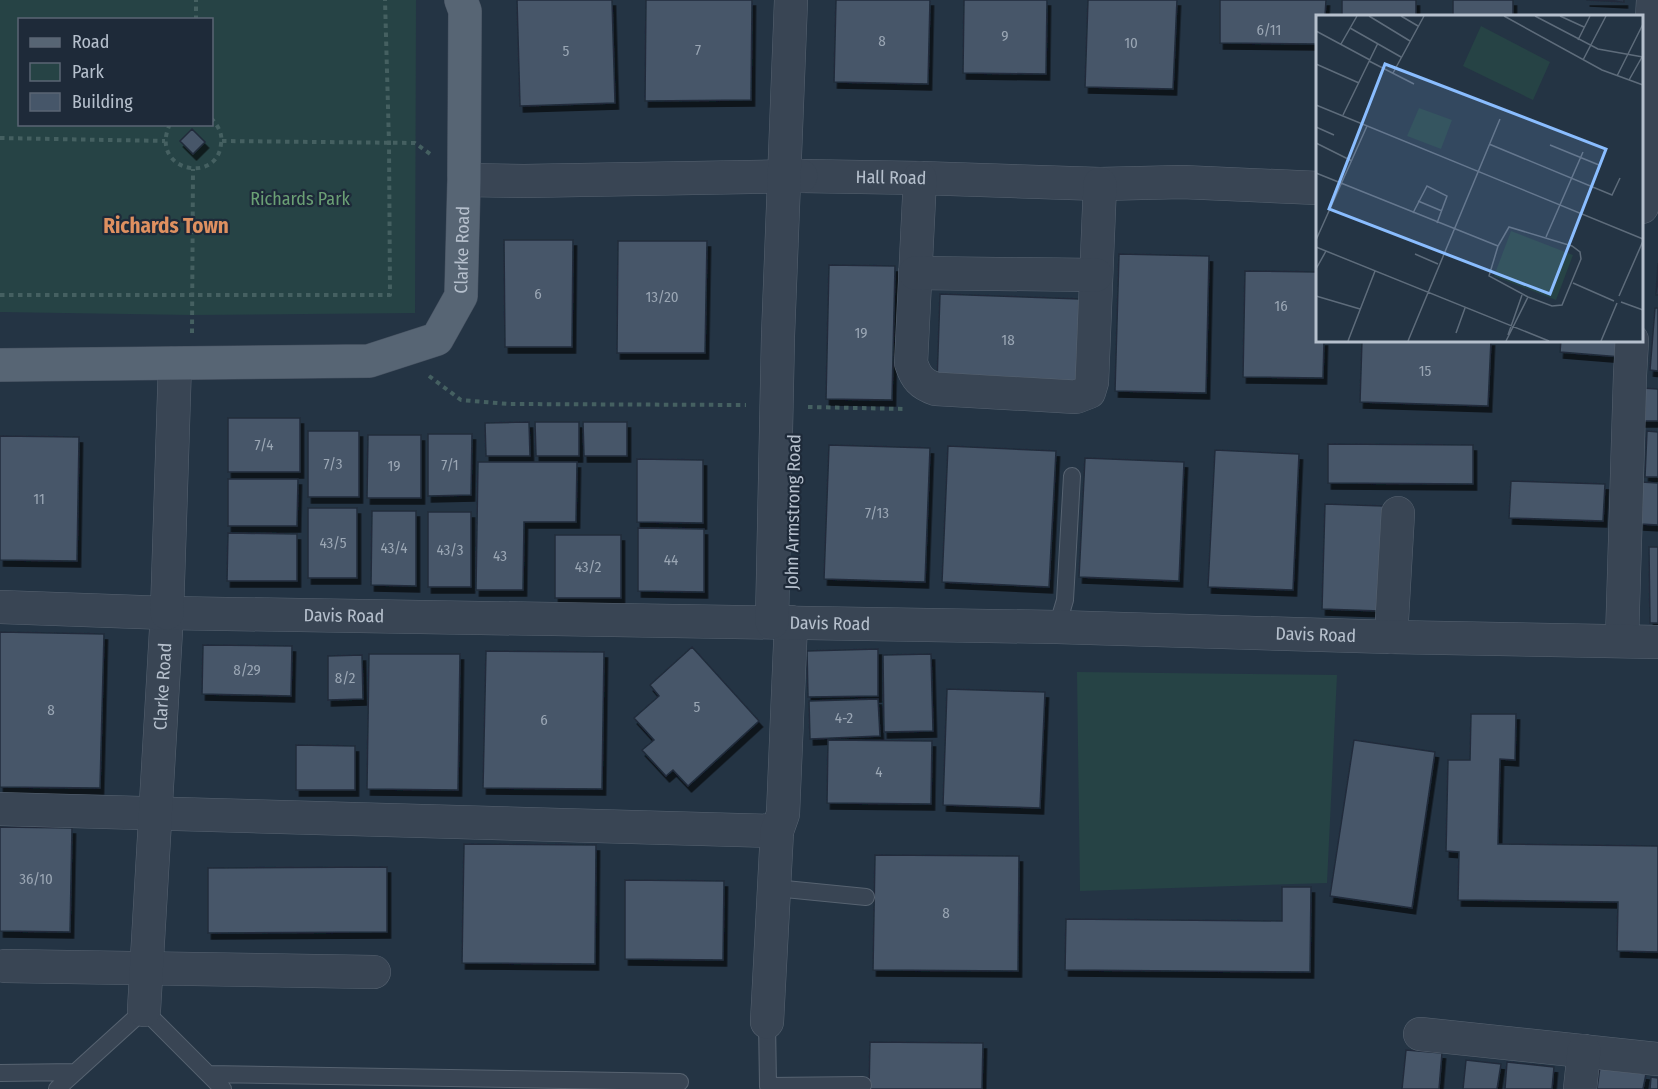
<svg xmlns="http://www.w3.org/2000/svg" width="1658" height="1089" viewBox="0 0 1658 1089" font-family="'Fira Sans Condensed',sans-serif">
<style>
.green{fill:#264345;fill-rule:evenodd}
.building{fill:#465669;stroke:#202c3b;stroke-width:1.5;filter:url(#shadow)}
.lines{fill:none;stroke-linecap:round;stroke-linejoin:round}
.service-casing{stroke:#576371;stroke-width:18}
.minor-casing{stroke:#576371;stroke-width:34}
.tertiary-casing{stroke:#576371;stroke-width:34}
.primary-casing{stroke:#465160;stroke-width:34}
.path{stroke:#456061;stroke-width:4;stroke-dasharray:4.5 4.5;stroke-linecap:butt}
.service{stroke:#394554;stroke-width:16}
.minor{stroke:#394554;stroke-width:33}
.tertiary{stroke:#394554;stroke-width:33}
.primary{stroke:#576574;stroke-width:33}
.labels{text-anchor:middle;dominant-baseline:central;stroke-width:4.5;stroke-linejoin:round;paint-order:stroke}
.number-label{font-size:15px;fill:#9aa6b4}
.street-label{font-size:18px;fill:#b6c0cd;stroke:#1e2a39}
.park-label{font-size:18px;fill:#6ba075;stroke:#1e2a39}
.quarter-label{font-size:21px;font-weight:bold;fill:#df9060;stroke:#1e2a39}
.inset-road{fill:none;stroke:#5e6c7b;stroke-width:1.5}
.view{fill:#8abdff;fill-opacity:0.15;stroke:#8abdff;stroke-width:3}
.inset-edge{fill:none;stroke:#b6c0cd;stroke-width:3}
</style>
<defs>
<filter id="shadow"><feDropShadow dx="3.5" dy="6" stdDeviation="0" flood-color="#0009"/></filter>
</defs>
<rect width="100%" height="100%" fill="#243444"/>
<path class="green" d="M0,0H416L415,313L192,315L0,312ZM20,20H212V124H20Z
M1077,672L1337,675L1327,883L1080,891Z"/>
<path class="building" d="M517,0H612L615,103L520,106Z
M646,0H752L751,100L645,101Z
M836,0H930L928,84L834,82Z
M964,0H1047L1046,74L963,73Z
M1088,0H1177L1173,89L1085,87Z
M1220,0H1326L1325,16H1318V44L1220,43Z
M1342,0H1416V16H1342Z
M1453,0H1513V16H1453Z
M1586,0H1624V2Z
M192,129L205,142L193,154L180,141Z
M504,240H573L572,347H505Z
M618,241H707L705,353H617Z
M1119,254L1209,256L1206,393L1115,391Z
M1658,263V295H1656Z
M829,265L895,266L892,400L826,399Z
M1245,271L1318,272V340H1324L1323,378L1243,377Z
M940,294L1080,299L1077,387L937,382Z
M1655,308H1658V371L1650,370Z
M1362,340H1491L1488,406L1360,402Z
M1561,340H1622L1621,357L1560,352Z
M1642,388L1658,389V421H1641Z
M228,418H300V472H228Z
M529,422L530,456H486L485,423Z
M535,422H579V456H536Z
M583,422H627V456H584Z
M308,431H359V497H308Z
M1647,431L1658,432V477H1645Z
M428,434H472L471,495L428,496Z
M368,435H421V498H367Z
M0,436L79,437L77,561L0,560Z
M1328,444L1473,445V484L1328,483Z
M829,445L930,448L925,582L824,579Z
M948,446L1056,451L1049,587L942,582Z
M1215,450L1299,454L1293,590L1208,587Z
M1085,458L1184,462L1179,581L1079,577Z
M637,459L703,460V523L637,522Z
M478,462H577L576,522H524L523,590H476Z
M228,479H298L297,526H228Z
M1511,481L1605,484L1603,521L1509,518Z
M1641,482L1658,483V525L1640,524Z
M1325,504L1383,506L1380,611L1322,609Z
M308,508H357V578H308Z
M372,511H416V586L371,585Z
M428,512H471V587H428Z
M638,528L704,529V592L638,591Z
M228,533L297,534V581H227Z
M555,535H621V598H555Z
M1649,547H1658V623H1650Z
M0,632L104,634L100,788L0,787Z
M203,645L292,646L291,696L202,694Z
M692,647L759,721L688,786L673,770L666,776L642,750L654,740L634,718L659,696L650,685Z
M878,649V696L808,697L807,651Z
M486,651L604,652L602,789L483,788Z
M369,654H460L458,790L367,789Z
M931,654L933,731L884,732L883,655Z
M362,655L363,699L328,700V656Z
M947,689L1045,692L1040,808L943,805Z
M878,699L880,736L810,739L809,701Z
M1471,714H1516L1515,760L1500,759L1498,844L1658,846V952L1617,951L1618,902L1458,900L1459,852L1446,851L1448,760H1470Z
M828,740L932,741L931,804L827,803Z
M1354,740L1435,752L1412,908L1330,896Z
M296,745L355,746V790H296Z
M0,827L72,828L70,932L0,931Z
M464,844L596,845L595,964L462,963Z
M875,855L1019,856L1018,971L873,970Z
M387,867V932L208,933V868Z
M625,880L724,881L723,960L625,959Z
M1282,887H1311L1310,972L1065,970L1066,919L1282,921Z
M870,1042L983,1043L982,1089H869Z
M1406,1050L1442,1053L1439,1089H1402Z
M1466,1060L1501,1064L1497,1089H1463Z
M1507,1062L1554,1067L1552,1089H1505Z
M1600,1067L1646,1074L1643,1089H1597Z
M1651,1077L1658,1078V1089H1650Z"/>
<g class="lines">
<g class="service-casing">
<path id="service" d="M1057,627L1065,600L1072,476
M775,888L866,897
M767,1022L768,1086L863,1085
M0,1073L76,1072
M208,1074L680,1082
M57,1089L144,1010L223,1089"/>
</g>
<g class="minor-casing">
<g id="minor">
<path id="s1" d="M801,176L920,178L1100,184L1182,182L1318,188"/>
<path d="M920,178L911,363C916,378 921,384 936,389L1076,397L1089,392L1092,382L1100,184"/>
<path d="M1642,207L1653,0"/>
<path d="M915,273L1096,275"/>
<path d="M1391,637L1398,513"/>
<path d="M1622,640L1630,375L1632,340"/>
<path d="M0,809L777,831"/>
<path d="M5,966L374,972"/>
<path id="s2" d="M144,1010L167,613"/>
<path d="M767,1022L777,831L783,814L791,622"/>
<path d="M1420,1034L1658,1059"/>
<path d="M1580,1089L1584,1051"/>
</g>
</g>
<g class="tertiary-casing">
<g id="tertiary">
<path d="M464,180L524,181L801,176"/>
<path id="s3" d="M0,607L167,613L1057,627L1391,637L1658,642"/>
<path d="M167,613L175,363"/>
<path d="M772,622L778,336L791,0"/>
</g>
</g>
<g class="primary-casing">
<g id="primary">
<path id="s4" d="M0,365L369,361L437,339L461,296L464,180L465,11L461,0"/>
</g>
</g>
<path class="path" d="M196,20V0
M170,124C148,170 217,186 221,144C223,134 218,126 212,119
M0,138L165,141
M222,141L415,143L433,156
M0,295H390L389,143L385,0
M192,333L193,169
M429,376L461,400L509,404L746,405
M808,407L905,409"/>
<use href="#service" class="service"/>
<use href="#minor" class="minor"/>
<use href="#tertiary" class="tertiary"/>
<use href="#primary" class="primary"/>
</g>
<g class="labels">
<g class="number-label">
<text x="1269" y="30">6/11</text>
<text x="1005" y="36">9</text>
<text x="882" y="41">8</text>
<text x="1131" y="43">10</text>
<text x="698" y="50">7</text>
<text x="566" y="51">5</text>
<text x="538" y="294">6</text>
<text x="662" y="297">13/20</text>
<text x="1281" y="306">16</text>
<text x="861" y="333">19</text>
<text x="1008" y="340">18</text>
<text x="1425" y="371">15</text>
<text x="264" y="445">7/4</text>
<text x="333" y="464">7/3</text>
<text x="450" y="465">7/1</text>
<text x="394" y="466">19</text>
<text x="39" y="499">11</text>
<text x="877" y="513">7/13</text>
<text x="333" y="543">43/5</text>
<text x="394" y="548">43/4</text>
<text x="450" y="550">43/3</text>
<text x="500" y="556">43</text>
<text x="671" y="560">44</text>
<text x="588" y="567">43/2</text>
<text x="247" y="670">8/29</text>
<text x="345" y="678">8/2</text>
<text x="697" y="707">5</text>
<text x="51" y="710">8</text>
<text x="844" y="718">4-2</text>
<text x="544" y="720">6</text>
<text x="879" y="772">4</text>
<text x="36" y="879">36/10</text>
<text x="946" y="913">8</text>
</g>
<g class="street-label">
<text stroke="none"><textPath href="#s1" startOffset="90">Hall Road</textPath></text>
<text stroke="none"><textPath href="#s4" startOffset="536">Clarke Road</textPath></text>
<text transform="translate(793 512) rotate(-89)">John Armstrong Road</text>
<text stroke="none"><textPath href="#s3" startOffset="344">Davis Road</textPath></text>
<text stroke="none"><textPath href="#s3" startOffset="830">Davis Road</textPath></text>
<text stroke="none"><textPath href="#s3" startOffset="1316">Davis Road</textPath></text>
<text stroke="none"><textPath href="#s2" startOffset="324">Clarke Road</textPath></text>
</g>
<g class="park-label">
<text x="300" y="199">Richards Park</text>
</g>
<g class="quarter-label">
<text x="166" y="226">Richards Town</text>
</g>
</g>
<g transform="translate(1316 15)">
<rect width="327" height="327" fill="#243444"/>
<path d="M165,11L234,47L217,85L147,51ZM103,93L136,105L125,134L91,121ZM195,216L257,240L240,285L178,261Z" fill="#264345"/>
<path class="inset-road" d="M53,1L94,26M85,1L102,11M188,1L286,55L327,70M219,1L282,34L327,42M244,1L268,12M34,13L85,42M0,16L54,45M262,25L274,1M25,29L41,1M267,45L290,1M53,46L98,69M0,49L43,68M77,58L108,1M301,61L327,9M313,65L326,42M0,90L327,224M27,100L62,28M0,112L18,120M0,128L36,146M173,129L296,180L304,163M234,130L283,150M0,158L182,231M102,186L126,196M97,198L111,171L131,181L121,208M230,222L267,137M0,225L51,111M0,232L233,326M99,239L122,249M0,254L10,236M257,268L298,286M0,281L44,294M303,281L327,226M305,287L327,295M140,318L149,293M192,320L206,280M32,326L59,256M92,326L184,104M190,326L212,282L236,291L246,290L265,244L264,237L256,231L193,212L182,231L173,261L212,282M285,326L301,288"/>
<path class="view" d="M69,49L290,134L234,279L13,194Z"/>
<rect width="327" height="327" class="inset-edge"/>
</g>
<rect x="18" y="18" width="195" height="108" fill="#1e2a39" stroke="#5b6674" stroke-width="1.5"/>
<rect x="30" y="38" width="30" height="9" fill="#576574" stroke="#5b6674" stroke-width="1.5"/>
<text x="72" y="48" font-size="18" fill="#b6c0cd">Road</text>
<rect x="30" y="63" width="30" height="18" fill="#264345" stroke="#5b6674" stroke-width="1.5"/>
<text x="72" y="78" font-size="18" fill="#b6c0cd">Park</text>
<rect x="30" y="93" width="30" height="18" fill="#465669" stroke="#5b6674" stroke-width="1.5"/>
<text x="72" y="108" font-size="18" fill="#b6c0cd">Building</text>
</svg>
